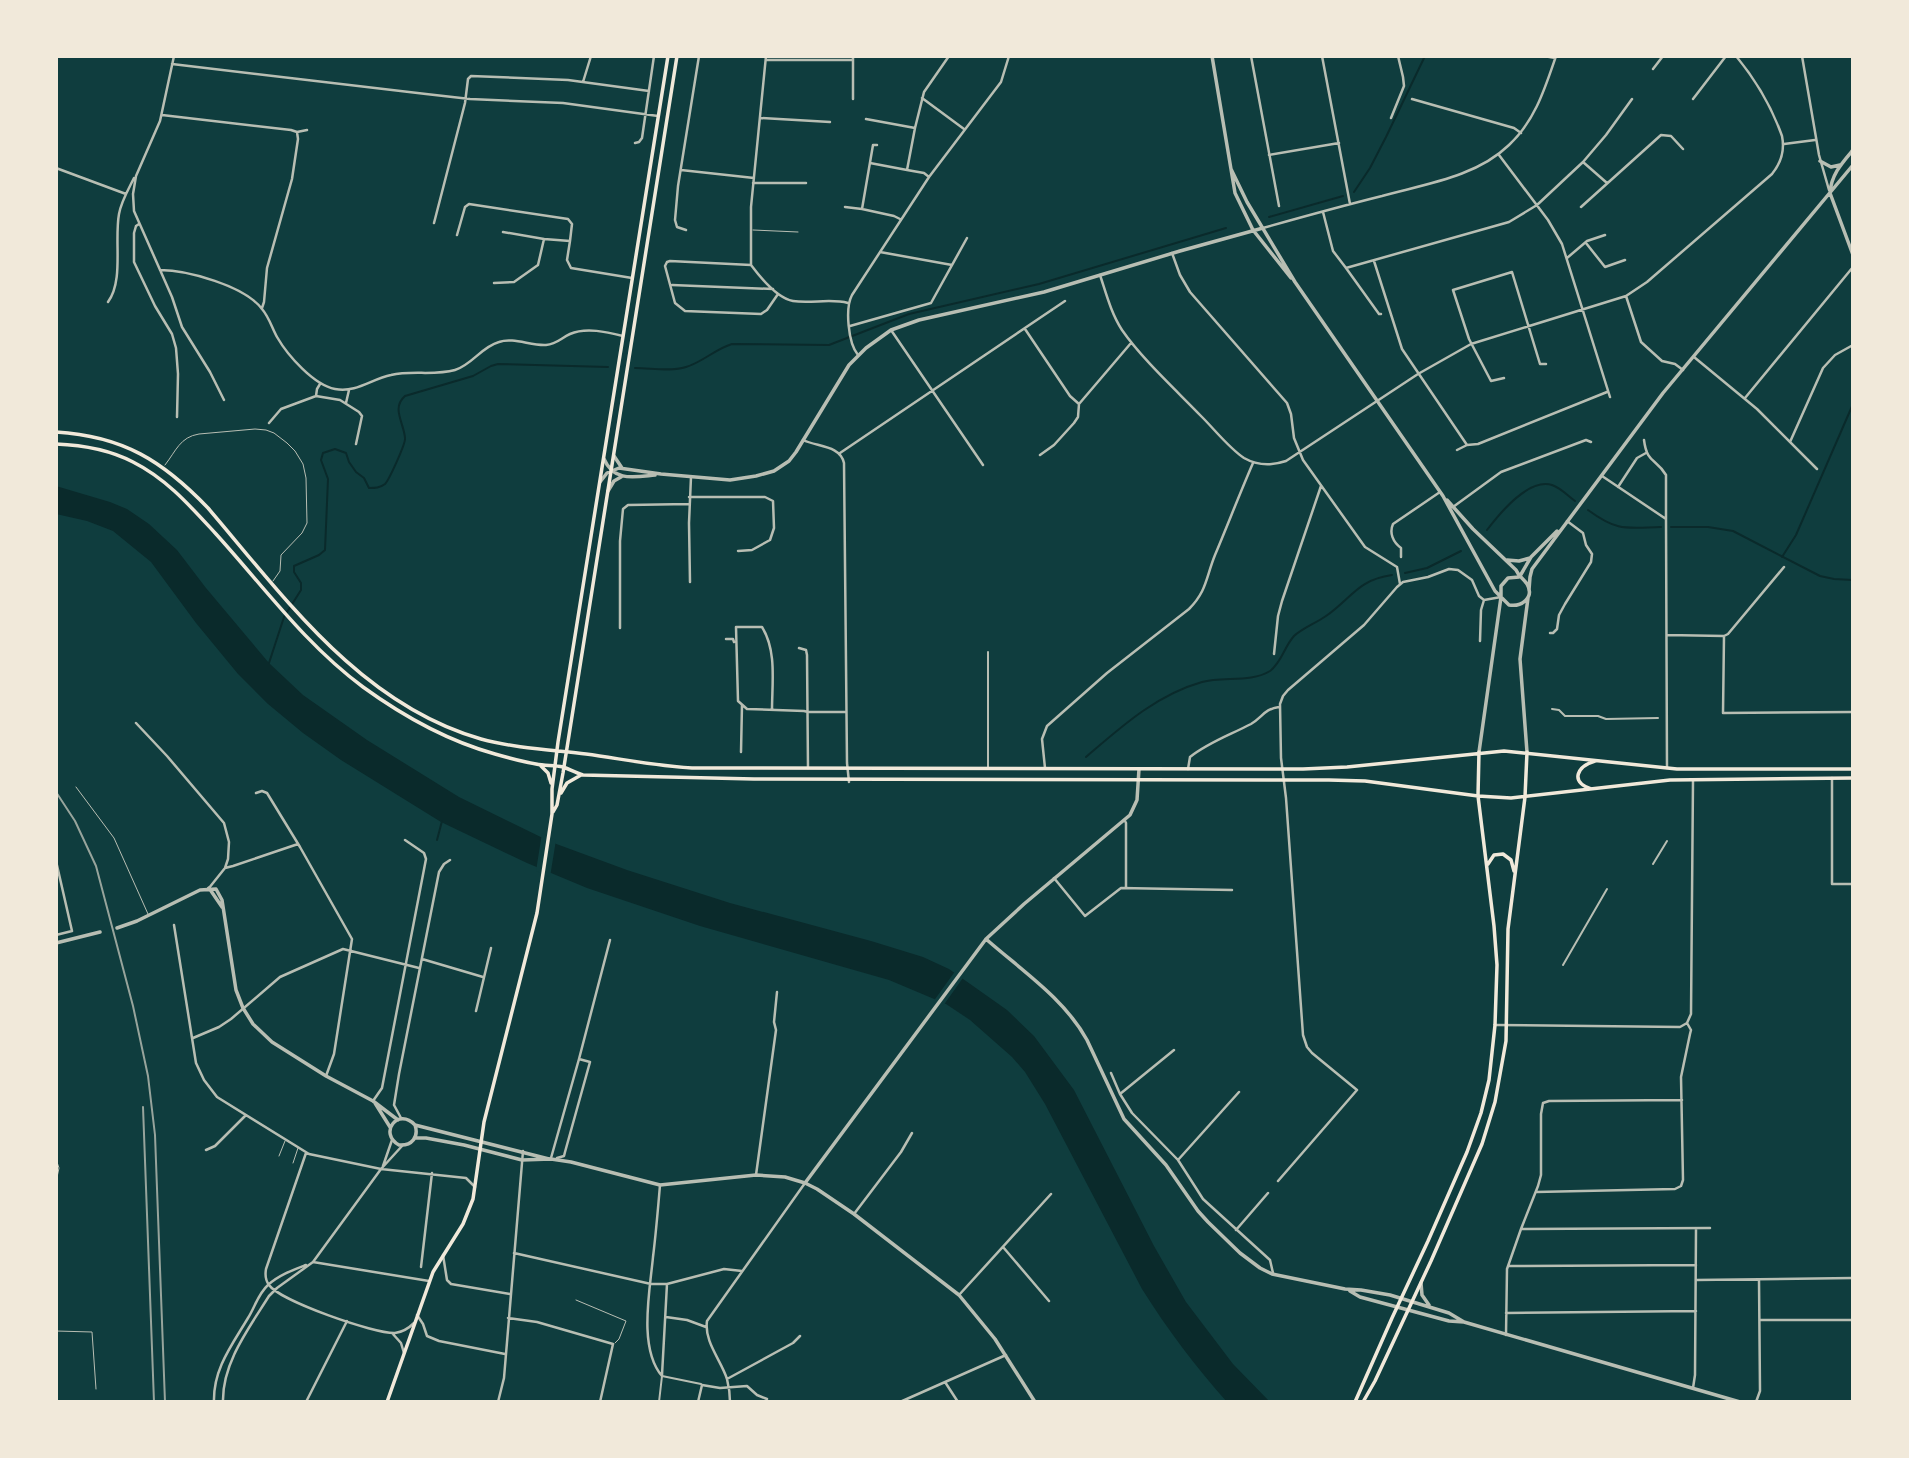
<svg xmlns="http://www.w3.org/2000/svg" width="1909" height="1458" viewBox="0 0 1909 1458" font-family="'Noto Sans',sans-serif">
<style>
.water{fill:#0a2a2b}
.pier{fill:#0f3d3e}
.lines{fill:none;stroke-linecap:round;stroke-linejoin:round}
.stream{stroke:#0a2a2b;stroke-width:2}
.service{stroke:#b8beb3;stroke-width:1}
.pedestrian{stroke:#b8beb3;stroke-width:2}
.minor{stroke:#b8beb3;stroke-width:2.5}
.tertiary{stroke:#b8beb3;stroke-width:3.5}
.secondary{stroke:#f1e9da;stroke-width:3.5}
.rail{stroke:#97a49c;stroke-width:2}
</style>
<rect width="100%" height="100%" fill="#0f3d3e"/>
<path class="water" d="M56,486L110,502L127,509L149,524L177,550L206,588L269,663L303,695L367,740L459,797L551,842L627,870L730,903L871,941L923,957L949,969L1007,1010L1034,1036L1074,1090L1154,1246L1186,1302L1233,1364L1270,1402H1227C1195,1366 1167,1329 1142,1289L1045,1104L1025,1072L1012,1057L970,1020L946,1004L889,980L700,926L587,888L527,863L441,822L341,760L303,733L268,704L238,674L196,623L151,562L113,531L87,521L56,514Z"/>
<path class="pier" d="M542,833L556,840L550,877L536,871Z
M956,970L965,975L943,1006L933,1002Z"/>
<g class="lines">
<path class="stream" d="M1354,192L1370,168L1386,137L1425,56
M1269,217L1343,196
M635,368C651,368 671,372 686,367C703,362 715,349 732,344L829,345L909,314L1039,284L1226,228
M1588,510C1618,532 1626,528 1661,527
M1671,527H1708L1733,531L1820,576L1834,579L1853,580
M1487,530C1500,513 1528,478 1552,485C1561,488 1568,496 1575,501
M1782,557L1796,535L1853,404
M1405,573L1427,568L1461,551
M269,663L284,617L301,590V583L294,572V566L319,555L325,550L328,479L321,460L323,453L335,449L346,453L349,462L356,472L364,478L369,488C375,488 380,488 385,484C389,480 406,443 405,438C404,423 391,408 405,396L473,376L491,366L498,364L608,367
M1086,757C1121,727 1156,695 1202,682C1223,676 1251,683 1270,671C1282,662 1284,647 1294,636C1303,628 1316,623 1326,616C1352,598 1357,580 1392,575
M437,840L442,821"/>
<path class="service" d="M753,230L798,232
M165,465C176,451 180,437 199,434L255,429L266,430L274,433L287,443L295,451L303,464L306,478L307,523L302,533L281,555L280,571L273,581
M76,787L114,838L148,914
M279,1156L285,1141
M56,1159L59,1168L56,1182
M293,1163L298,1148
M576,1300L626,1321L619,1339L615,1343
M56,1331L92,1332L96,1389"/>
<path class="pedestrian" d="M1552,709L1559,710L1565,716H1598L1606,719L1658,718
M988,767V652
M1653,864L1667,841
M1563,965L1607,889
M659,1402L662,1376L701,1384"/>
<path class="minor" d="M174,56L160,121L136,176L133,194L134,211L172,297L182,327L210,372L224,400
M1251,56L1279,206
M1322,56L1350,204
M1544,56L1555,58
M1802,56L1819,155L1829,190
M766,60H853
M172,64L426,94L470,99L563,103L658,116
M1653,69L1663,56
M583,82L591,56
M922,98L964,129
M853,99V56
M1412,99L1514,128L1521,133
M1693,99L1726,56
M162,115L291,130L297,132L307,130
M760,118L830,122
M1391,118L1404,86L1403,77L1398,56
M866,119L915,128
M635,143L639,142L642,138L654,56
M1784,144L1815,140
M877,145H873L862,209L894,216L900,219
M1269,155L1339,143
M1499,155L1548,220L1562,244L1610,397
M1583,162L1607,183
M870,163L907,170
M56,168L126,194
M681,170L754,178
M929,177L924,173L907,170L915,128L924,92L949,56
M753,183H806
M845,207L862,209
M1581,207L1661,135L1671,136L1683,149
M1323,212L1333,251L1346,268L1509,222L1537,205L1583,162L1606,135L1632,99
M434,223L465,103L468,79L471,76L568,80L649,91
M139,224L136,226L134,233V262L155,306L172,334L176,348L178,374L177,417
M1263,228C1302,217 1342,206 1382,196C1425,184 1476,177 1509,145C1535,121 1545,88 1556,56
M686,230L677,227L675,220L678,186L699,56
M503,232L544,239L570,241L567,260L571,268L632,278
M457,235L465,207L469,204L568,219L572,224L570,241
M1586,243L1605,267L1625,260
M880,252L952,265
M1172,253L1180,275L1190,292L1287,403L1291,414L1294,438L1303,460L1365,547L1397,567L1400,584
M1567,258L1587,241L1605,235
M1374,261L1402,349L1467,445
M751,265V207L766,56
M1346,268L1379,314H1381
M160,270C187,270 245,286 262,309C269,317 272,328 277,337C288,356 314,385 335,389C357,393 371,379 391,375C412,370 434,376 455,370C472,365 481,347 499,342C513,337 531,346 546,345C557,344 561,338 570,334C586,327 607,332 623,336
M1100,275C1106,293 1111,313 1122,330C1142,359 1177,391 1202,417C1215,430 1229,448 1244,458C1258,466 1271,466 1286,461L1418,374L1471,344L1626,296L1647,282L1772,174C1781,163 1785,151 1782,136C1772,108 1755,79 1736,56
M494,283L514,282L538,265L544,239
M672,285L773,289
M778,294L767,310L761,314L685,311L675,303L665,266L667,262L670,261L751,265C760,277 777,298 793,301C811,304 830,298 848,303
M1626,296L1641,342L1662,361L1675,364L1683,370
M108,302C124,280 114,241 119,214C121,202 128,190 134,178
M262,308L264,302L267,268L292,179L298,139L297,132
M850,326L931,303L967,238
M1025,329L1070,396L1079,404
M891,330L983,465
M858,355C848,343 845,308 852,295L929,177L1001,82L1009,56
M1694,357L1757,409L1817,469
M1504,378L1491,381L1469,339L1453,290L1512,272L1540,364H1546
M316,396L317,389L320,384
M1745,398L1853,267
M346,403L349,390
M269,423L281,409L316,396L340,400L359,412L362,416L356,444
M803,440C817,447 840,445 844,463L847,763L849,782
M1644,440C1647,464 1656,458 1666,475V519
M1790,442L1823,368L1835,355L1853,345
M1457,450L1467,445L1478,444L1607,392
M840,453L1065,301
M1040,455L1054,445L1074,423L1078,417L1079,404L1131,343
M1602,476L1666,519L1667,768
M1618,487L1637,458L1646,453
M689,497H765L773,501L774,528L770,540L752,550L738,551
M1453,507L1501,472L1586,440L1591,442
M1401,557V548C1393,542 1389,533 1393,524L1440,492
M690,582L689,523L691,477
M1484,600L1501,597
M620,628V541L623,509L628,505L689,504
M1550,633H1553L1557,629L1559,615L1565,604L1591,562L1592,554L1586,545L1583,533L1567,521
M1667,635L1724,636L1728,634L1784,567
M1724,636L1723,713L1853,712
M726,639H733L734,642
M1480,641L1481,610L1484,600
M799,648L806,650L807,655L808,768
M1274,654L1278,616L1282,601L1321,486
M772,710C772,683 777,651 762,627H736L738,701L747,709L804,711L808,712H846
M136,723L167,756L224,823L229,842L228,859L225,868L209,888
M741,752L742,705
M1045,768L1042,739L1047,726L1107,673L1189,609C1207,591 1206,577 1215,555C1228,524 1240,493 1253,463
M1188,769L1190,757C1209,742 1230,735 1251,724C1263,717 1264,709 1279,707
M1832,778V884H1853
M256,793L262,791L267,793L300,847L352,939L334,1054L326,1076
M1125,821L1126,823V887
M56,861L72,931L56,935
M225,868L233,866L298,844
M1054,878L1085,916L1121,888L1232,890
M174,925L196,1063L204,1080L217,1097L309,1154L381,1169L466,1178L475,1187
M422,959L483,977
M476,1011L491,948
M1495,1025L1680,1027L1687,1023L1691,1014L1693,780
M193,1038L219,1027L231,1019L280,977L343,949L419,968
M1111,1073L1120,1094L1132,1113L1178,1160L1203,1199L1270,1260L1273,1273
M1120,1094L1174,1050
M373,1101L382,1088L426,859L424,853L405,840
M401,1118L394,1105L399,1074L439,872L444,864L450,860
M206,1150L215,1146L246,1115
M306,1153L266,1269C265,1275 265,1280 269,1285C280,1301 375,1334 395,1333C403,1332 408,1329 414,1323
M551,1158L579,1059L610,940
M557,1158L564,1156L565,1152L590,1062L579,1059
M1178,1160L1239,1092
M383,1166L392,1140
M756,1175L776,1030L774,1022L777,992
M1278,1181L1357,1090L1312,1053L1307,1047L1303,1035L1286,798L1281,758L1280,704L1283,696L1288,690L1364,625L1397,587L1403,582L1428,577L1449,569L1458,570L1472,580L1479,596L1484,600
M660,1185C658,1209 656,1233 653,1257C650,1290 638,1348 662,1376
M1536,1192L1675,1189L1681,1186L1683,1180L1681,1077L1690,1034L1691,1030L1687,1023
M854,1214L901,1152L912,1133
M1521,1229L1710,1228
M1236,1230L1268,1193
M1003,1247L1049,1301
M514,1253L651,1284H667L724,1269L742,1271
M443,1255L447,1280L451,1284L510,1294
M313,1262L429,1281
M1508,1266L1696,1265
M421,1267L432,1173
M1696,1280L1853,1278
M959,1295L1051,1194
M1506,1313L1696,1311
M417,1315L423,1324L427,1336L439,1341L505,1354
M666,1317L687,1320L706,1327
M508,1318L537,1322L613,1344L600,1402
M1760,1320H1853
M392,1333L401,1343L404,1353
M1506,1335L1507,1269L1521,1229L1538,1186L1541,1175V1114L1543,1103L1549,1101L1682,1100
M662,1375L667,1284
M727,1379L793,1343L800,1336
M945,1382L958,1402
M1693,1388L1695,1375L1696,1229
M214,1402C213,1369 232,1345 248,1318C255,1307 258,1294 268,1285C279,1275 293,1270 306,1265
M223,1402C222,1363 249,1328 269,1296L277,1288L313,1262L381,1169L402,1146
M306,1402L347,1321
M498,1402L504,1378L523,1151
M698,1402L702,1385L720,1388L747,1386L757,1395L767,1399
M730,1402C730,1394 729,1387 727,1379C721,1360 704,1342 707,1321L805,1183
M900,1402L1006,1355
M1756,1402L1760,1391L1759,1280"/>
<path class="tertiary" d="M1212,56L1235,193L1253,230L1291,278
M1853,150C1842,163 1831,175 1830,193L1853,255
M1820,161L1831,167L1840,165
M1231,169L1247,202L1295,282L1443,496L1495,591L1501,597L1479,752
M614,456L622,468
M604,459C614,482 634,477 655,475
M600,482L607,473L619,468L661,474L730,480L756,476L774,471L789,461L796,452L849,365L866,348L891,330L919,320L1044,292L1180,251L1263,228
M608,491L614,481L621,477
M1447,500L1473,529L1516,570C1519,577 1523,578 1527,584C1535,598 1521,607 1509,605L1501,597V586L1508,578L1519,577
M1507,560L1519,561L1530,558
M1520,576L1531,557L1557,531
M1529,590L1530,577L1532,569L1663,393L1853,165
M1527,752L1520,659L1528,598
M209,888L222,907
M117,928L137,921L200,890L216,889L222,900L236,990L243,1008L253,1024L272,1042L326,1076L373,1101L398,1120
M986,939C1021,970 1064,998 1087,1040L1124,1119L1166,1165L1198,1211L1208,1222L1240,1253L1260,1268L1272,1274L1345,1289L1361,1290L1390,1295L1449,1313L1464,1322
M56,943L100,932
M375,1103L390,1127
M415,1125C419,1137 412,1146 399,1145C378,1133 398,1107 415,1125L549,1159
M415,1138H426L464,1145L522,1160L551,1159L571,1162L660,1185L756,1175L785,1177L805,1183L817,1189L854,1214L959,1295L995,1339L1035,1402
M805,1183L986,939L1024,904L1130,815L1137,800L1139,769
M1421,1283L1422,1295L1429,1305
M1350,1291L1360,1297L1449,1321L1464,1322L1740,1402"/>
<path class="secondary" d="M56,432C123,436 163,461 208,508C285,598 361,705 481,739C514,748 552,750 586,754C622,759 657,766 692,768L1303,769L1347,767L1504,751L1677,769H1853
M56,444C82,445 110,450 133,462C167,479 191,507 216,534C264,587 306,645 363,687C403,716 448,741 495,754C509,758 523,762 536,764C545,766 554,765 563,767C569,769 576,773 583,775L754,779L1329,780L1365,781L1478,796L1511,798L1670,780L1853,778
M541,766L548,773L551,783
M1591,789C1569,781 1578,766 1595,761
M561,793L567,783L581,775
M553,812L557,805L563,773L677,56
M1488,864L1494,855L1503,854L1511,860L1514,871
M387,1402L433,1272L463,1224L473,1199L484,1122L537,913L552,814V789L558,742L668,56
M1355,1402L1392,1318L1428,1241L1467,1152L1481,1113L1489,1080L1495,1025L1497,965L1494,926L1478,796L1479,752
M1363,1402L1375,1381L1431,1261L1482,1144L1495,1102L1506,1041L1508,929L1525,797L1527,752"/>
<path class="rail" d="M56,792L75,821L96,866L133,1006L148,1076L155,1135L165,1402
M143,1107L154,1402"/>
</g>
<rect width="1909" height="1458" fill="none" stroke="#f1e9da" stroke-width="116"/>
</svg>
